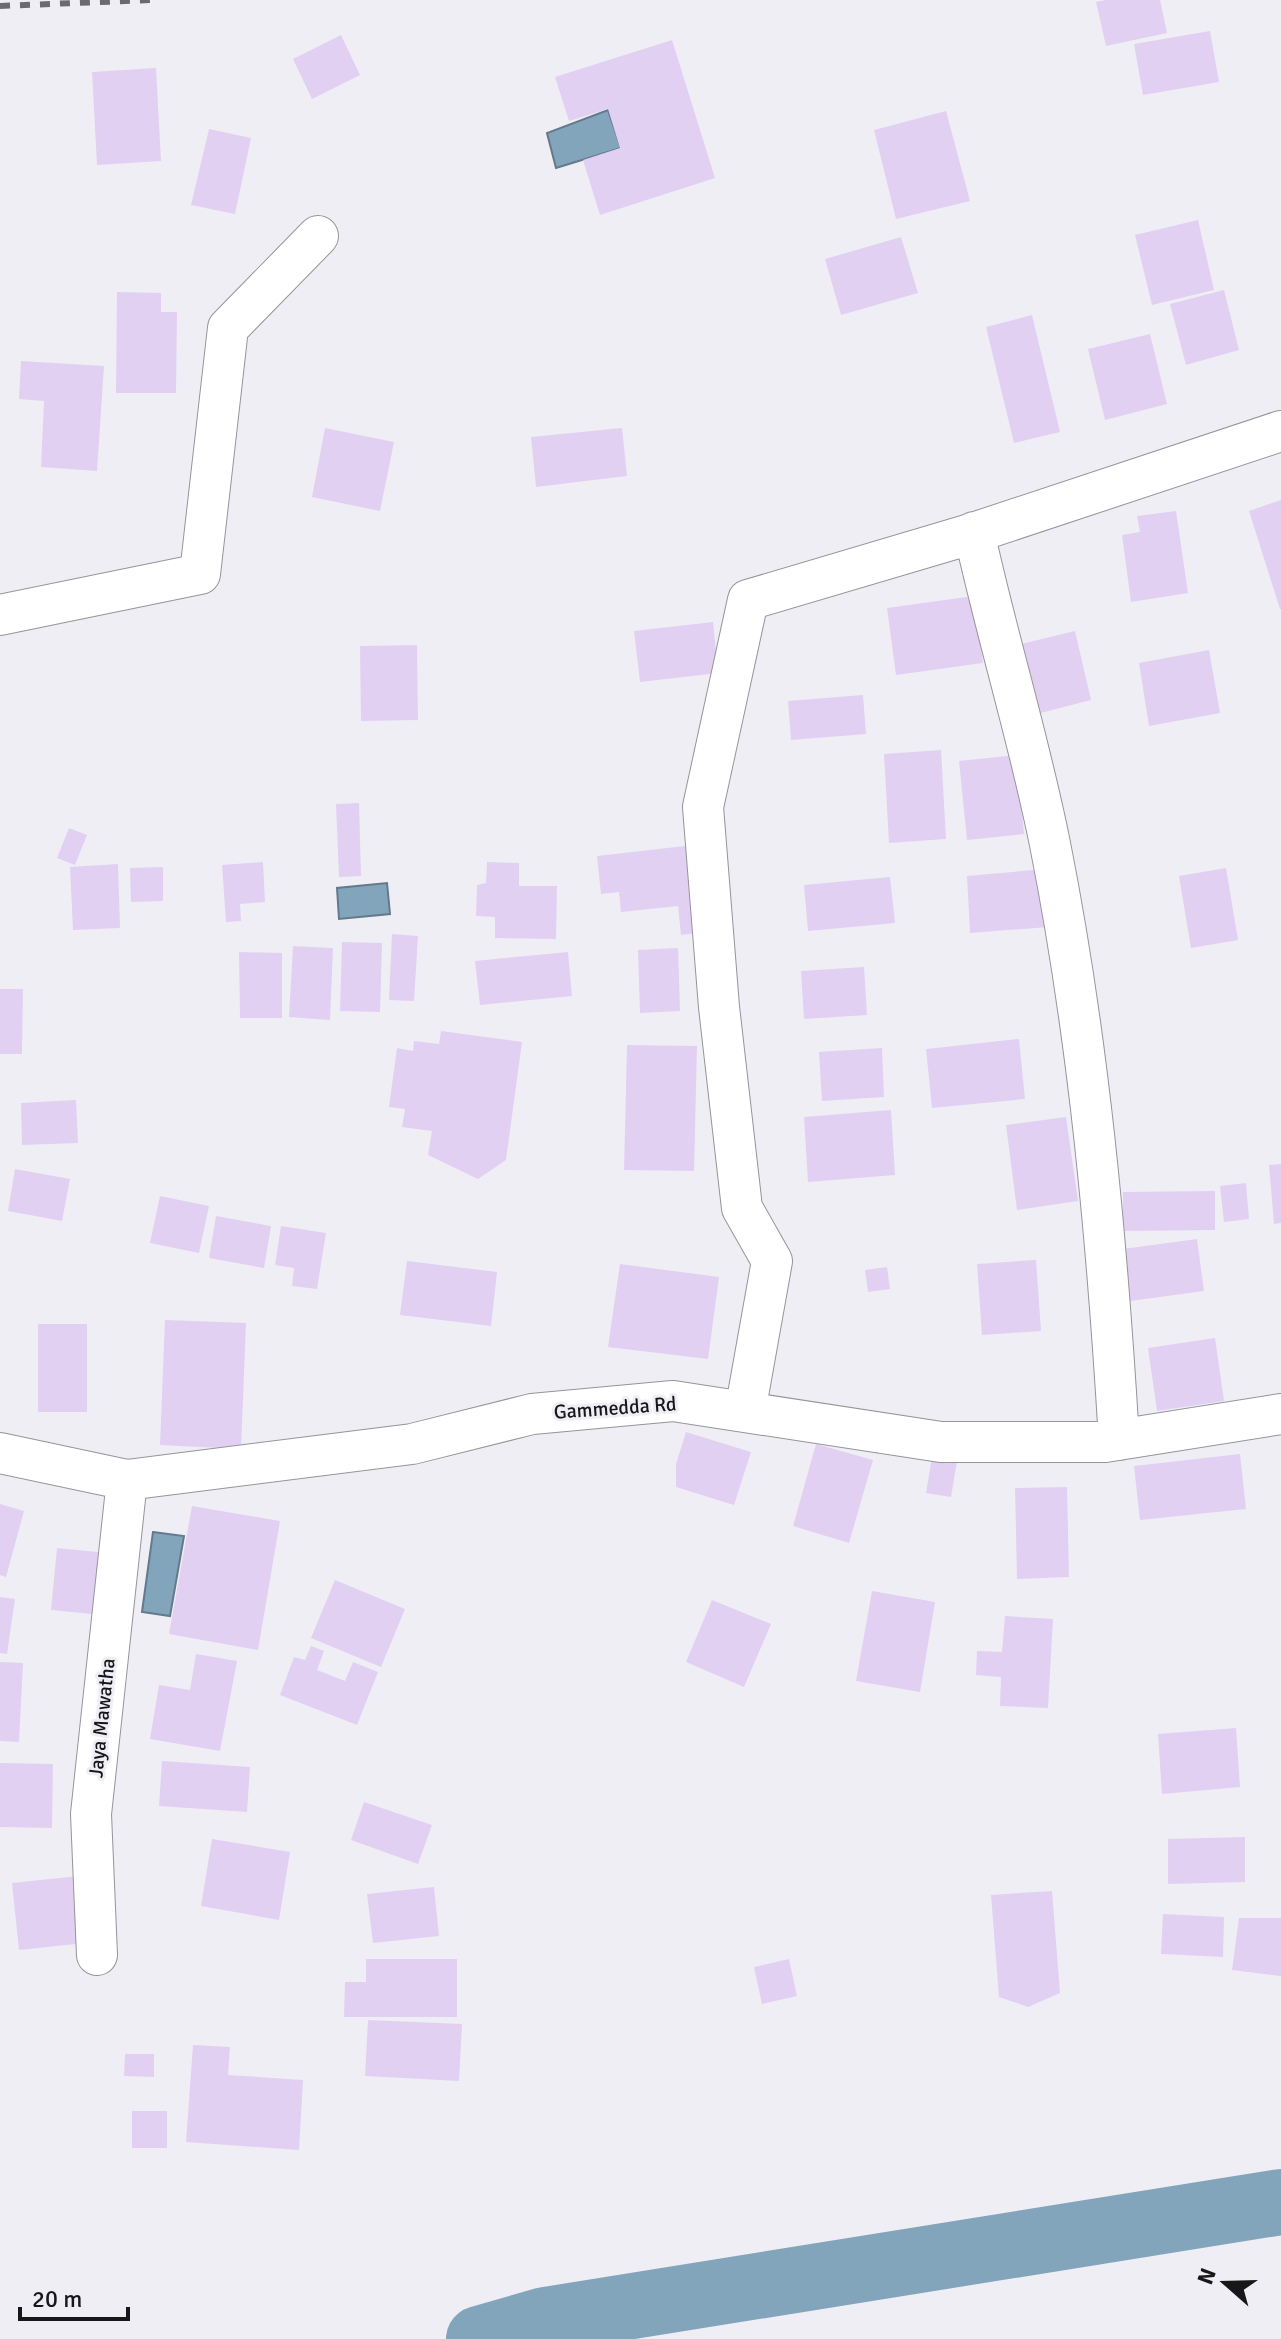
<svg xmlns="http://www.w3.org/2000/svg" width="1281" height="2339" viewBox="0 0 1281 2339" font-family="Signika,sans-serif">
<style>
.water{fill:#82a5bc;stroke:#627a8b;stroke-width:2}
.lines{fill:none;stroke-linecap:round;stroke-linejoin:round}
.river{stroke:#82a5bc;stroke-width:66}
.building{fill:#e2d0f3}
.minor-casing{stroke:#95949b;stroke-width:42}
.minor{stroke:#fff;stroke-width:40}
.rail{stroke:#6b6a6e;stroke-width:6;stroke-dasharray:10 10;stroke-linecap:butt}
.labels{text-anchor:middle;dominant-baseline:central;stroke-width:6;stroke-linejoin:round;paint-order:stroke}
.street-label{font-size:20px;fill:#171719;stroke:#efeef5}
</style>
<rect width="100%" height="100%" fill="#efeef5"/>
<path class="water" d="M608,110L621,148L556,168L547,133Z
M387,883L390,914L339,919L337,888Z
M153,1532L184,1536L170,1616L142,1612Z"/>
<g class="lines">
<path class="river" d="M479,2339L545,2320L1281,2202"/>
</g>
<path class="building" d="M1106,0H1160L1167,33L1106,46L1096,2Z
M1210,31L1219,82L1143,95L1134,44Z
M341,35L360,75L312,99L293,59Z
M672,40L715,178L600,215L583,160L620,148L608,109L569,121L555,77Z
M156,68L161,161L97,165L92,72Z
M946,111L970,201L896,219L874,130Z
M209,129L251,138L235,214L191,205Z
M1198,220L1214,290L1152,305L1135,235Z
M901,237L918,293L841,315L825,259Z
M1224,290L1239,350L1186,365L1170,304Z
M117,292L161,293V312H177L176,393H116Z
M1032,315L1060,432L1014,443L986,327Z
M1150,334L1167,404L1105,420L1088,349Z
M21,361L104,366L97,471L41,467L44,401L19,399Z
M325,428L394,442L380,511L312,497Z
M622,428L627,476L536,487L531,437Z
M1281,500V609H1280L1249,511Z
M1176,511L1188,593L1131,602L1122,535L1140,532L1137,516Z
M974,596L983,663L896,675L887,608Z
M713,622L718,673L640,682L634,631Z
M1075,631L1091,700L1029,716L1013,646Z
M417,645L418,720L361,721L360,646Z
M1209,650L1220,713L1149,726L1139,663Z
M863,695L866,734L791,740L788,701Z
M941,750L946,839L889,843L884,754Z
M1017,755L1024,834L967,840L959,761Z
M359,803L361,876L339,877L336,804Z
M69,828L87,835L75,865L57,858Z
M694,845L704,932L681,935L678,906L621,912L619,892L601,894L597,856Z
M263,862L265,902L240,904L241,921L226,922L222,865Z
M487,862L519,863V886H557L556,939L495,938V917L476,916L477,885L486,883Z
M118,864L120,928L73,930L70,867Z
M163,867V901L131,902L130,868Z
M1226,868L1238,940L1191,948L1179,876Z
M1045,869L1049,927L970,933L967,876Z
M890,877L895,923L808,931L804,885Z
M392,934L418,936L414,1001L389,1000Z
M342,942L382,943L380,1012L340,1011Z
M293,946L333,948L330,1020L289,1017Z
M678,948L680,1011L640,1013L638,950Z
M239,952L282,953V1018H240Z
M568,952L572,996L480,1005L475,961Z
M864,967L867,1015L804,1019L801,971Z
M0,989H23L22,1054H0Z
M441,1031L522,1042L506,1160L478,1179L428,1155L432,1131L402,1127L405,1109L389,1107L397,1048L413,1051L414,1041L439,1044Z
M1019,1039L1025,1099L932,1108L926,1049Z
M627,1045L697,1046L694,1171L624,1170Z
M882,1048L884,1097L822,1101L819,1052Z
M76,1100L78,1143L22,1145L21,1103Z
M891,1110L895,1175L808,1182L804,1117Z
M1066,1117L1078,1201L1017,1210L1006,1125Z
M1281,1164V1223L1274,1224L1269,1165Z
M15,1169L70,1179L62,1221L8,1211Z
M1246,1183L1249,1219L1224,1222L1220,1186Z
M1215,1191V1230L1123,1231V1192Z
M160,1196L209,1206L199,1253L150,1243Z
M216,1216L271,1226L264,1268L209,1258Z
M281,1226L326,1233L317,1289L292,1286L294,1268L275,1265Z
M1197,1239L1204,1291L1130,1301L1123,1249Z
M1036,1260L1041,1331L982,1335L977,1264Z
M407,1261L497,1272L491,1326L400,1315Z
M620,1264L719,1277L708,1359L608,1347Z
M887,1267L890,1289L868,1292L865,1270Z
M165,1320L246,1323L241,1449L160,1445Z
M38,1324H87V1412H38Z
M1215,1338L1224,1401L1157,1411L1148,1348Z
M686,1432L751,1452L734,1505L676,1487V1464Z
M816,1444L873,1460L849,1543L793,1526Z
M1240,1454L1246,1509L1140,1520L1134,1466Z
M932,1457L957,1461L951,1497L926,1493Z
M1067,1487L1069,1577L1017,1579L1015,1488Z
M0,1504L24,1511L6,1577L0,1575Z
M192,1506L280,1521L258,1650L169,1634Z
M57,1548L108,1553L102,1615L51,1610Z
M335,1580L405,1609L381,1667L311,1638Z
M872,1591L935,1602L920,1692L856,1681Z
M0,1597L15,1599L7,1654L0,1653Z
M712,1600L771,1624L744,1687L686,1662Z
M1005,1616L1053,1619L1048,1708L1000,1706L1001,1677L976,1675L977,1651L1002,1652Z
M311,1646L324,1651L317,1670L345,1681L353,1662L378,1672L357,1725L280,1695L294,1657L305,1660Z
M196,1654L237,1661L220,1751L150,1739L159,1685L190,1690Z
M0,1662L23,1663L19,1742L0,1741Z
M1236,1728L1240,1787L1162,1794L1158,1734Z
M162,1761L250,1767L247,1812L159,1806Z
M0,1763L53,1764L52,1828L0,1827Z
M364,1802L432,1825L418,1864L351,1840Z
M1245,1837V1882L1168,1884V1839Z
M212,1839L290,1852L279,1920L201,1906Z
M79,1876L85,1943L19,1950L12,1883Z
M434,1887L439,1936L373,1943L367,1894Z
M1052,1891L1060,1993L1028,2007L999,1997L991,1895Z
M1163,1914L1224,1917L1223,1957L1161,1954Z
M1239,1918H1281V1976L1232,1970Z
M366,1959H457V2017H344L345,1982H366Z
M789,1959L797,1996L762,2004L754,1967Z
M368,2020L462,2024L459,2081L365,2076Z
M193,2045L230,2047L228,2075L303,2080L299,2150L186,2142Z
M125,2054H154V2077L124,2076Z
M132,2111H167V2148H132Z"/>
<g class="lines">
<g class="minor-casing">
<path id="minor" d="M974,532C997,637 1029,739 1050,844C1089,1040 1107,1240 1119,1440
M0,615L200,574L228,328L318,236
M745,1412L772,1261L742,1208L719,1007L703,807L748,600L964,536L1281,431
M0,1453L127,1480L412,1444L532,1414L673,1401L941,1442H1105L1281,1414
M97,1955L91,1814L127,1480"/>
</g>
<use href="#minor" class="minor"/>
<path class="rail" d="M0,6L151,0"/>
</g>
<g class="labels">
<g class="street-label">
<text transform="translate(615 1408) rotate(-4)">Gammedda Rd</text>
<text transform="translate(102 1718) rotate(-84)">Jaya Mawatha</text>
</g>
</g>
<g transform="translate(1225 2283) rotate(290)" stroke="#efeef5" stroke-width="6" paint-order="stroke">
<path d="M0-6L14 30L0 20L-14 30Z" fill="#171719"/>
<text y="-12" font-size="22" font-weight="bold" text-anchor="middle" fill="#171719">N</text>
</g>
<path d="M20 2307v12h108v-12" fill="none" stroke="#171719" stroke-width="4"/>
<text x="32" y="2307" font-size="24" fill="#171719" stroke="#efeef5" stroke-width="6" paint-order="stroke">20 m</text>
</svg>
